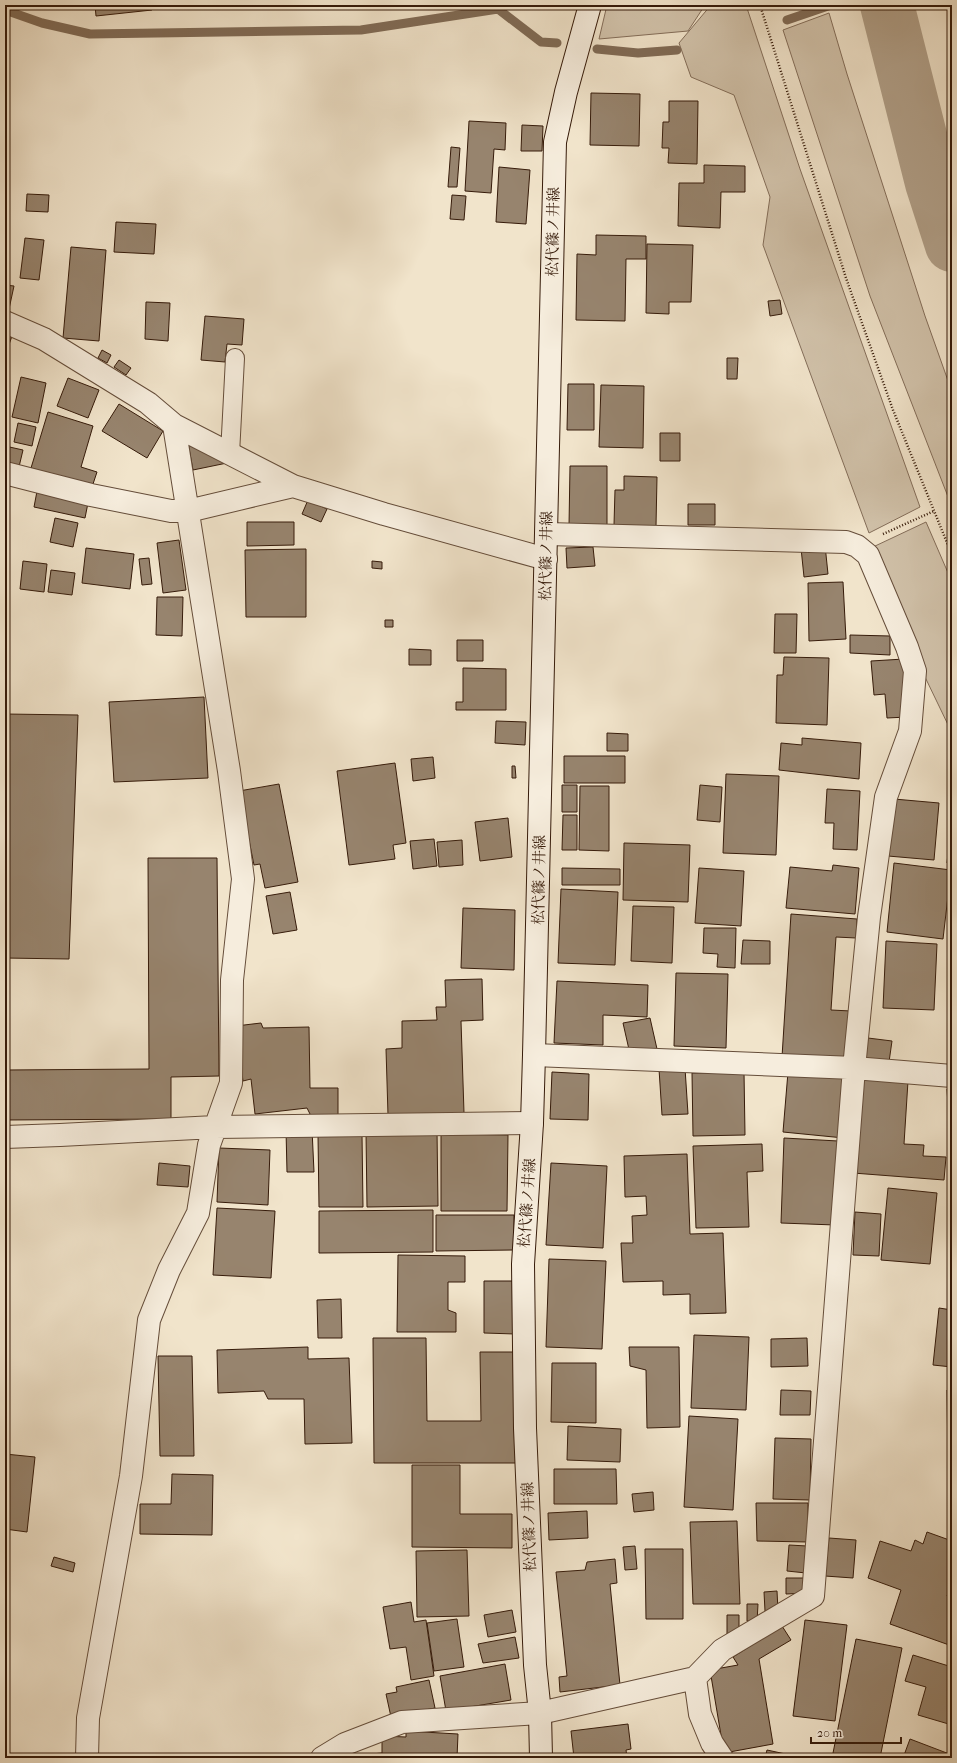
<svg xmlns="http://www.w3.org/2000/svg" width="957" height="1763" viewBox="0 0 957 1763" font-family="'IM FELL French Canon','Noto Serif JP',serif">
<style>
.green{fill:#d1c2aa;stroke:#846e5a}
.lines{fill:none;stroke-linecap:round;stroke-linejoin:round}
.stream{stroke:#806b56;stroke-width:9}
.river{stroke:#b1a089;stroke-width:54}
.building{fill:#97846e;stroke:#361b0a}
.service-casing{stroke:#654d3a;stroke-width:20}
.minor-casing{stroke:#654d3a;stroke-width:24}
.secondary-casing{stroke:#361b0a;stroke-width:24}
.path{stroke:#361b0a;stroke-width:2.5;stroke-dasharray:1 2;stroke-linecap:butt}
.service{stroke:#f6eddd;stroke-width:18}
.minor{stroke:#f6eddd;stroke-width:22}
.secondary{stroke:#f6eddd;stroke-width:22}
.labels{text-anchor:middle;dominant-baseline:central;stroke-width:4;stroke-linejoin:round;paint-order:stroke}
.street-label{font-size:15px;fill:#361b0a;stroke:#f6eddd}
</style>
<rect width="100%" height="100%" fill="#f1e4cb"/>
<filter id="stains"><feTurbulence type="fractalNoise" baseFrequency=".005" numOctaves="4"/><feColorMatrix values="0 0 0 0 .2 0 0 0 0 .09 0 0 0 0 .02 0 0 0 .5 -.17"/></filter>
<radialGradient id="worn" r=".72"><stop offset=".6" stop-color="#630" stop-opacity="0"/><stop offset="1" stop-color="#630" stop-opacity=".3"/></radialGradient>
<path class="green" d="M607,5H705L688,31L599,39Z
M711,5H746L800,169L920,507L869,533L763,245L770,197L734,95L691,77L679,43Z
M829,13L847,74L925,316L952,392V507L870,296L783,30Z
M926,522L952,582V733L925,677L873,547Z"/>
<g class="lines">
<path class="stream" d="M5,10L42,23L90,34L361,30L498,9L541,42L557,43
M787,20L831,5
M597,49L638,53L677,50"/>
<path class="river" d="M887,5L932,183L952,245"/>
</g>
<path class="building" d="M95,5H152V10L96,16Z
M591,93L640,94L639,146L590,145Z
M669,101H698L697,164L668,163L669,148H662L663,122H669Z
M469,121L506,123L505,150L494,149L491,193L465,191Z
M522,125L543,126L542,151H521Z
M451,147L460,148L457,187H448Z
M704,165L745,166V192H721L720,228L678,226L679,183H704Z
M499,167L530,170L526,224L496,222Z
M27,194L49,195L48,212L26,211Z
M452,195L466,196L464,220L450,219Z
M116,222L156,224L154,254L114,252Z
M596,235L646,236V259H626L625,321L576,320L577,254L596,255Z
M25,238L44,240L39,280L20,278Z
M647,244L693,245L691,302H669V314L646,313Z
M71,247L106,250L99,341L63,338Z
M5,285L14,286L9,309L5,308Z
M780,300L782,314L770,316L768,301Z
M146,302L170,303L168,341L145,339Z
M205,316L244,319L242,345L227,344L225,362L201,360Z
M5,334L12,336L5,356Z
M102,350L111,355L107,363L98,358Z
M727,358H738L737,379H727Z
M119,360L131,368L126,375L114,367Z
M21,377L46,383L38,423L12,417Z
M68,378L99,390L88,418L57,406Z
M568,384H594V430H567Z
M601,385L644,386L643,448L599,447Z
M119,404L163,431L147,458L102,431Z
M48,412L93,426L81,467L97,472L92,487L31,468Z
M18,423L36,427L32,446L14,442Z
M660,433H680V461H660Z
M188,443L227,463L193,470Z
M5,446L23,450L18,471L5,468Z
M570,466H607V526H569Z
M624,476L657,477L656,526L614,525L615,490H624Z
M38,486L89,498L85,518L34,507Z
M308,500L327,509L321,522L302,514Z
M688,504H715V525H688Z
M55,518L78,523L73,547L50,542Z
M247,522H294V545L247,546Z
M179,540L186,590L163,593L157,543Z
M825,545L828,574L804,577L801,548Z
M593,547L595,566L567,568L566,548Z
M86,548L134,554L130,589L82,583Z
M306,549V617H246L245,550Z
M149,558L152,584L142,585L139,559Z
M23,561L47,564L44,592L20,589Z
M372,561L382,562V569L372,568Z
M51,570L75,573L72,595L48,592Z
M843,582L846,639L809,641L808,583Z
M157,597H183L182,636L156,635Z
M775,614H797L796,653H774Z
M385,620H393V627H385Z
M850,635L890,636V655L850,653Z
M457,640H483V661H457Z
M409,649L431,650V665H409Z
M784,657L829,658L827,725L776,723L777,675H783Z
M904,659L907,717L887,718L885,694L874,695L871,661Z
M463,668L506,669V710H456V702H463Z
M204,697L208,778L114,782L109,702Z
M5,714L78,715L69,959L5,958Z
M496,721L526,722L525,745L495,743Z
M607,733L628,734V751H607Z
M802,738L861,743L859,779L779,770L781,743L802,745Z
M564,756H625V783H564Z
M433,757L435,778L413,781L411,759Z
M395,763L406,843L393,845L395,859L349,865L337,771Z
M512,766H515L516,778H512Z
M726,774L779,776L776,855L723,853Z
M279,784L298,882L265,888L260,864L254,865L239,791Z
M562,785H577V812H562Z
M700,785L722,787L720,822L697,820Z
M580,786H609V851L579,850Z
M827,789L860,791L857,850L833,849L834,823H825Z
M894,799L939,803L934,860L888,856Z
M563,815H577V850H562Z
M508,818L512,857L480,861L475,822Z
M950,834H952V863H947Z
M434,839L437,866L413,869L410,841Z
M462,840L463,865L439,867L437,842Z
M624,843L690,845L688,902L623,900Z
M148,858H217L219,1076L171,1077V1119L5,1120V1070L149,1069Z
M894,863L951,870L943,939L887,932Z
M833,865L859,868L855,914L786,908L790,867L832,871Z
M562,868L620,869V885H562Z
M699,868L744,871L741,926L695,923Z
M561,889L618,892L615,965L558,963Z
M290,892L297,930L273,934L266,896Z
M633,906L674,907L672,963L631,961Z
M463,908L515,910L514,970L461,968Z
M791,914L857,919L856,938L836,937L831,1010L851,1011L847,1062L782,1057Z
M704,928H736L735,968L717,967L718,954L703,953Z
M743,940L770,941V964H741Z
M886,941L937,944L934,1010L883,1008Z
M676,973L728,974L726,1048L674,1046Z
M482,979L483,1020L461,1021L464,1113L388,1115L386,1049L402,1048V1021L437,1020L436,1007H446L445,980Z
M557,981L648,985L647,1017L603,1015V1045L554,1043Z
M650,1018L657,1049L630,1054L623,1023Z
M261,1023L263,1028L309,1027L310,1088H338V1115L311,1116L307,1108L255,1114L251,1079L243,1081L236,1026Z
M868,1038L892,1041L889,1062L865,1059Z
M685,1068L688,1114L662,1115L659,1069Z
M552,1072L589,1074L588,1120L550,1119Z
M744,1072L745,1135L693,1136L692,1073Z
M788,1072L850,1077L844,1138L783,1132Z
M860,1078L908,1081L904,1144L924,1145L923,1156L946,1157L944,1180L853,1173Z
M947,1089H952V1121H949Z
M312,1129L314,1172H287L286,1130Z
M437,1131L438,1206L367,1207L366,1132Z
M441,1134L508,1135L507,1211H441Z
M318,1135H362L363,1207H319Z
M784,1138L838,1141L835,1225L781,1223Z
M762,1144L763,1171L747,1172L749,1227L696,1228L693,1146Z
M219,1148L270,1150L268,1205L217,1202Z
M687,1154L690,1234L723,1233L726,1313L690,1314V1294L663,1295V1281L623,1282L621,1243H633L632,1216L647,1215L646,1196L625,1197L624,1156Z
M159,1163L190,1166L188,1187L157,1185Z
M551,1163L607,1166L603,1248L546,1245Z
M888,1188L937,1193L930,1264L881,1260Z
M217,1208L275,1211L271,1278L213,1275Z
M433,1210V1252L319,1253V1211Z
M855,1212L881,1214L879,1256L853,1255Z
M436,1215H514V1250L436,1251Z
M398,1255L465,1256V1282H448V1310L456,1313V1332H397Z
M549,1259L606,1261L602,1349L546,1347Z
M484,1281H516L515,1334L484,1333Z
M341,1299L342,1338H318L317,1300Z
M939,1308L952,1310V1367L933,1365Z
M694,1335L749,1337L746,1410L691,1408Z
M373,1338H426L427,1421H481L480,1352H516L518,1463H374Z
M807,1338L808,1366L771,1367V1339Z
M308,1347V1359L349,1358L352,1443L305,1444L304,1399H268L264,1391L218,1393L217,1350Z
M629,1347H679L680,1427L647,1428L646,1370L630,1366Z
M158,1356H192L194,1456H160Z
M552,1363H596V1423L551,1422Z
M781,1390L811,1391L810,1415H780Z
M947,1390H952V1463H948Z
M689,1416L738,1419L733,1510L684,1507Z
M568,1426L621,1429L620,1462L567,1460Z
M775,1438L811,1439L810,1500L773,1499Z
M5,1454L35,1457L27,1532L5,1529Z
M412,1465H460V1514H512V1548L412,1547Z
M554,1469H616L617,1504H554Z
M172,1474L213,1475L212,1535L140,1534V1504H171Z
M653,1492L654,1510L634,1512L632,1494Z
M756,1503H808V1542L757,1541Z
M587,1511L588,1538L549,1540L548,1513Z
M737,1521L740,1604H693L690,1522Z
M927,1532L952,1541V1582L947,1596L952,1598V1646L890,1624L901,1590L868,1578L880,1541L911,1551L915,1540L923,1544Z
M829,1538L856,1540L853,1578L825,1576Z
M789,1545L807,1546L806,1573L787,1571Z
M635,1546L637,1569L625,1570L623,1547Z
M645,1549H683V1619H646Z
M467,1550L469,1616L417,1617L416,1551Z
M54,1557L75,1563L73,1572L51,1566Z
M615,1559L617,1583L610,1584L620,1685L560,1692L559,1677L567,1676L556,1572L585,1570L587,1562Z
M786,1578H807V1593L786,1594Z
M777,1591L778,1610L765,1611L764,1592Z
M411,1602L414,1622L426,1620L434,1676L411,1680L406,1647L390,1649L383,1607Z
M747,1604H758L757,1622L747,1621Z
M512,1610L516,1632L488,1637L484,1615Z
M727,1615H739V1634H727Z
M457,1619L464,1667L434,1671L427,1623Z
M805,1620L847,1625L835,1721L793,1716Z
M782,1626L791,1640L759,1659L773,1744L724,1753L710,1670L738,1665L733,1657Z
M515,1637L519,1658L483,1663L478,1644Z
M856,1639L902,1648L880,1758H832Z
M913,1655L952,1667V1725L918,1715L926,1687L905,1681Z
M505,1664L511,1700L446,1711L440,1676Z
M429,1680L435,1708L391,1717L386,1694L397,1692L396,1687Z
M628,1724L631,1749L626,1750L627,1758H574L571,1731Z
M406,1731L458,1734L457,1758H371V1754L382,1753V1736L406,1737Z
M910,1739L952,1755V1758H903Z
M767,1750L804,1758H765Z"/>
<g class="lines">
<g class="service-casing">
<path id="service" d="M230,454L235,358"/>
</g>
<g class="minor-casing">
<path id="minor" d="M5,322L44,339L148,403L174,425L293,486L384,514L546,559
M5,473L91,495L171,511H188L293,486
M534,1055L854,1068L952,1076
M5,1137L60,1135L215,1127L532,1123
M695,1678L700,1714L712,1743L722,1758
M87,1758L88,1718L131,1476L149,1320L169,1270L198,1213L209,1145L231,1083L232,980L243,879L229,771L174,425
M322,1758L345,1744L402,1722L540,1713L695,1678L722,1650L813,1596L854,1068L869,917L886,797L910,731L915,671L907,647L868,555L857,546L846,542L547,534"/>
</g>
<g class="secondary-casing">
<path id="secondary" d="M541,1758L540,1713L535,1665L525,1428L523,1264L532,1123L534,1055L555,142L566,92L590,5"/>
</g>
<path class="path" d="M760,5L846,278L893,410L952,555
M883,534L934,511"/>
<use href="#service" class="service"/>
<use href="#minor" class="minor"/>
<use href="#secondary" class="secondary"/>
</g>
<g class="labels">
<g class="street-label">
<text transform="translate(553 232) rotate(-89)">松代篠ノ井線</text>
<text transform="translate(546 556) rotate(-89)">松代篠ノ井線</text>
<text transform="translate(539 880) rotate(-89)">松代篠ノ井線</text>
<text transform="translate(527 1203) rotate(-86)">松代篠ノ井線</text>
<text transform="translate(529 1527) rotate(-92)">松代篠ノ井線</text>
</g>
</g>
<rect width="957" height="1763" fill="none" stroke="#f1e4cb" stroke-width="20"/>
<rect x="6" y="6" width="945" height="1751" fill="none" stroke="#361b0a" stroke-width="2"/>
<rect x="10" y="10" width="937" height="1743" fill="none" stroke="#361b0a"/>
<path d="M811 1737v6h90v-6" fill="none" stroke="#361b0a" stroke-width="2"/>
<text x="817" y="1737" font-size="12" fill="#361b0a" stroke="#f6eddd" stroke-width="3" paint-order="stroke">20 m</text>
<rect width="100%" height="100%" filter="url(#stains)"/>
<rect width="100%" height="100%" fill="url(#worn)"/>
</svg>
